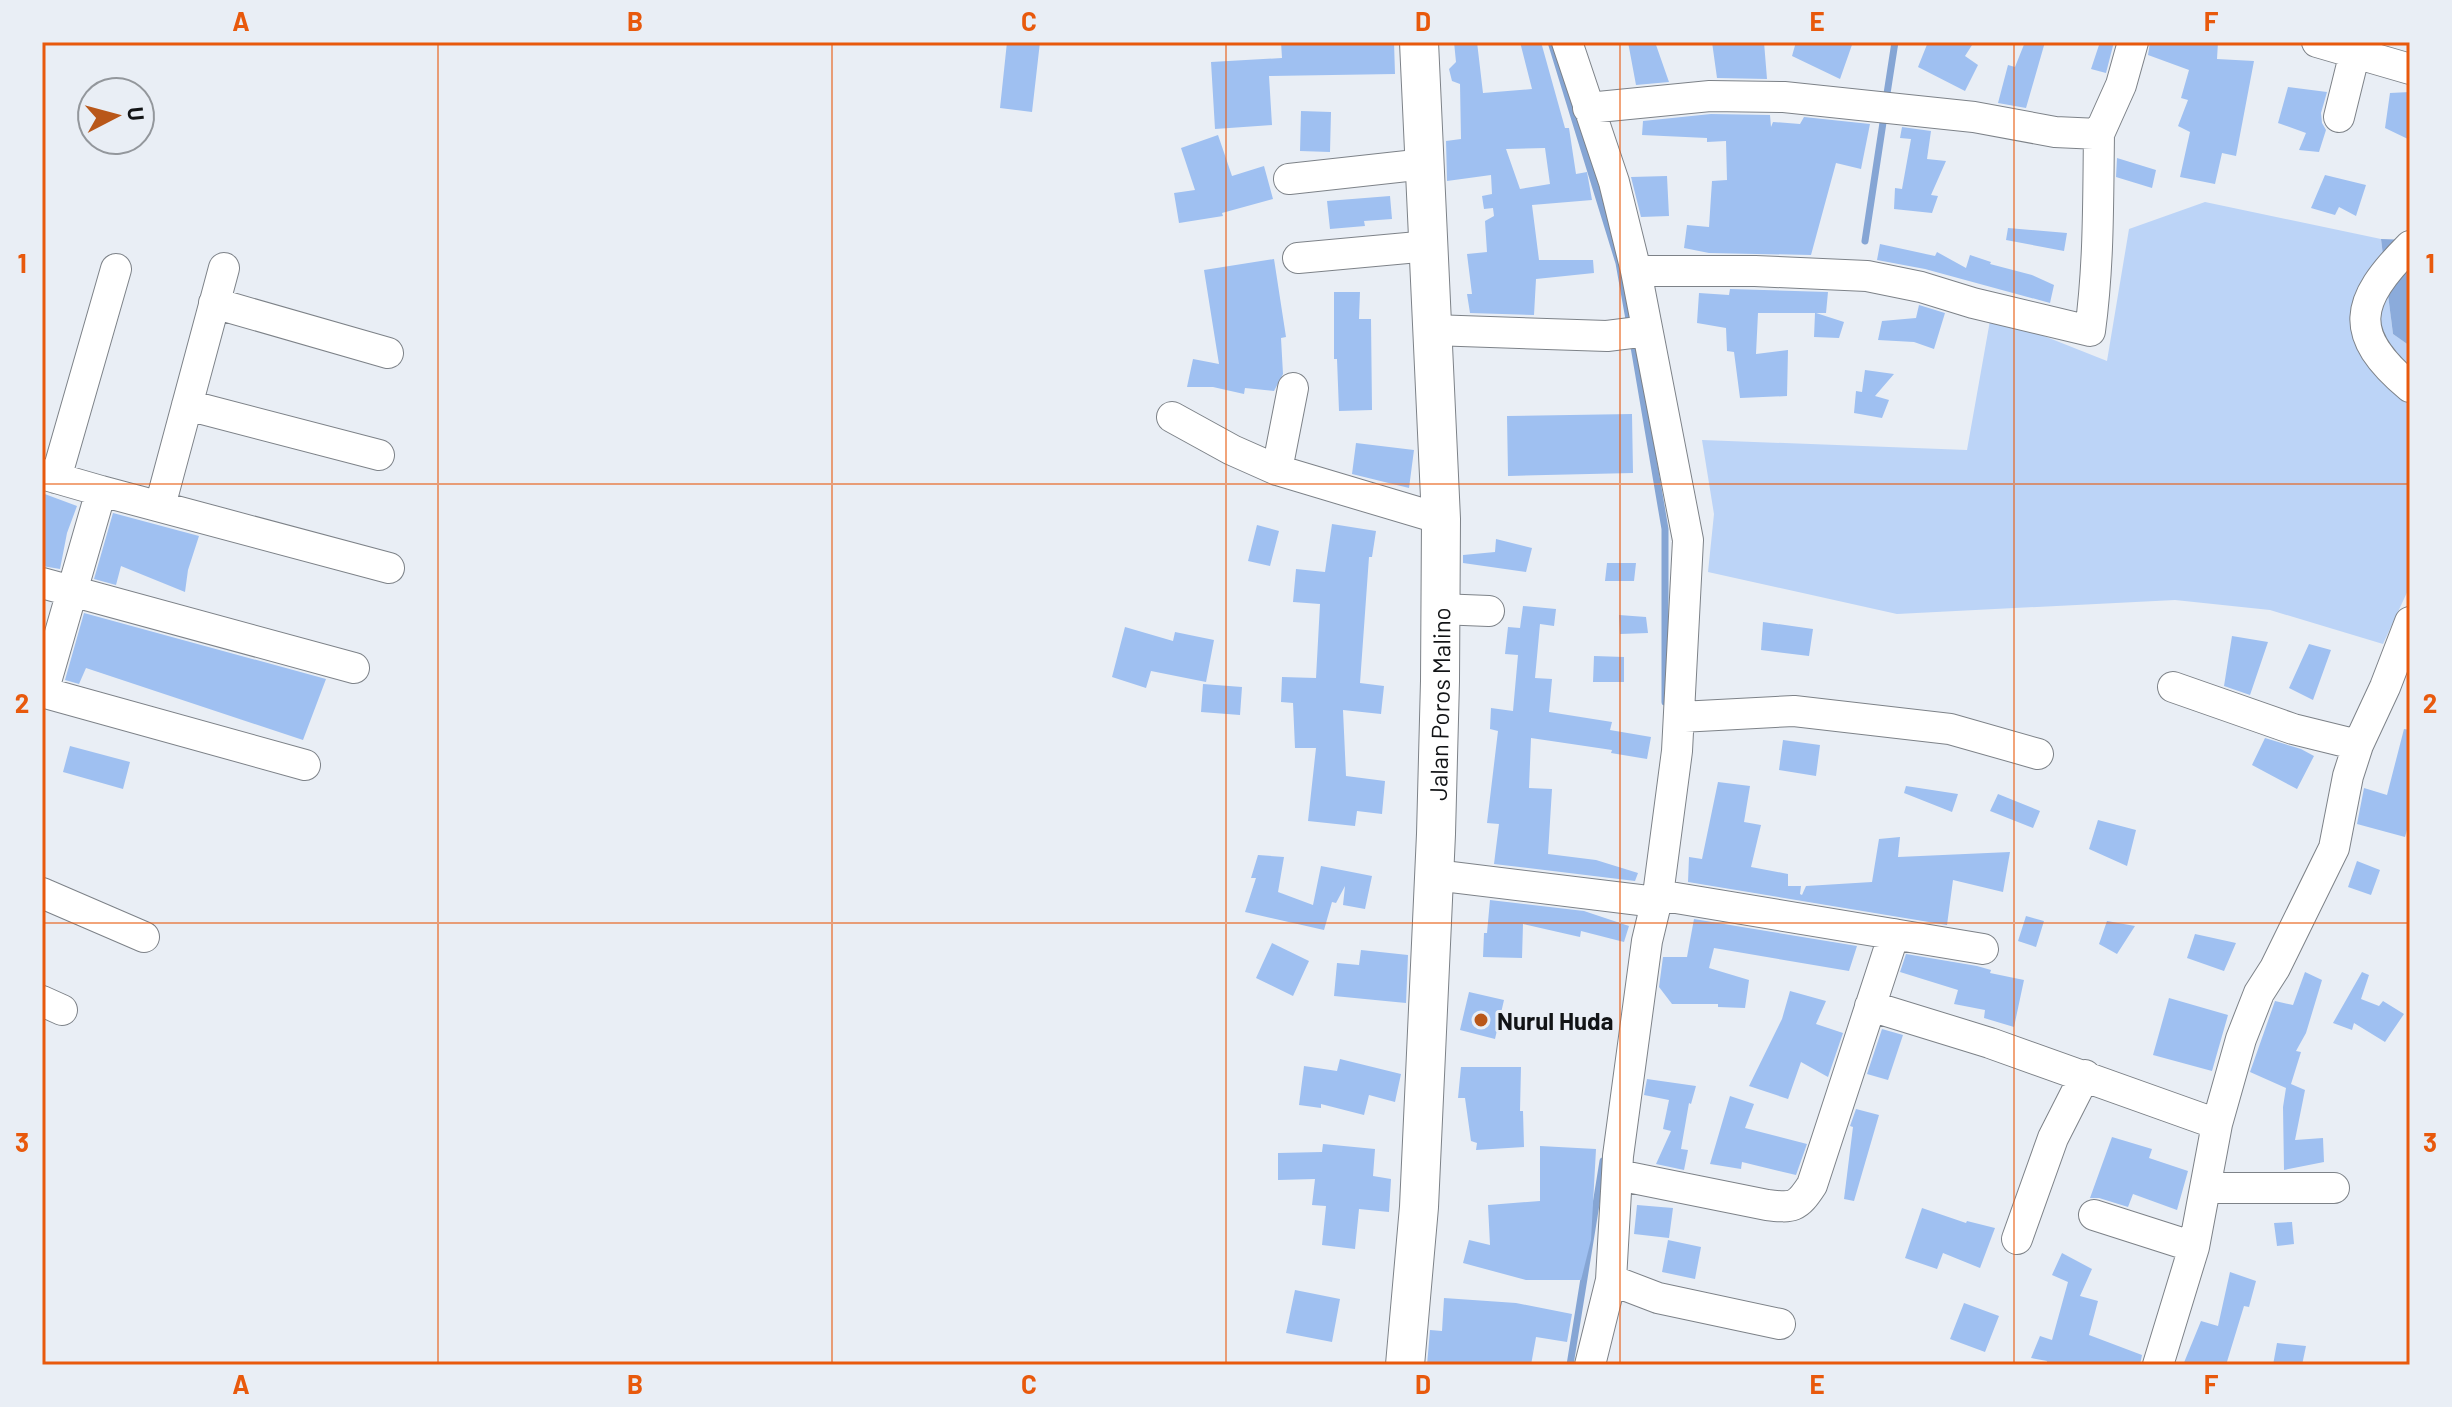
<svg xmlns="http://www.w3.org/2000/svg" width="2452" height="1407" viewBox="0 0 2452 1407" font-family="Barlow,sans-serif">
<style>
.green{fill:#bcd4f7}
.forest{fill:#8babdb}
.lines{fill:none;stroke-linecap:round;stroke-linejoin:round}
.stream{stroke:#85a5d4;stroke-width:7}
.building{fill:#9fc0f1;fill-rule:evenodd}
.minor-casing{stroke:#7d8288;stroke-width:32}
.major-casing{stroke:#7d8288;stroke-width:40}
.minor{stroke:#fff;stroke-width:30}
.major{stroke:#fff;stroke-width:38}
.grid{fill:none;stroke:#e8590c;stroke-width:2;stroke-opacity:0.55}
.poi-dot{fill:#b95719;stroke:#e9eef5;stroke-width:3}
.labels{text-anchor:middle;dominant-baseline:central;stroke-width:6;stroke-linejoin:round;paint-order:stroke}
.street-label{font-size:24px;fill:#121416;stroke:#e9eef5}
.poi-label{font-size:24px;font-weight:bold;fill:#121416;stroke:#e9eef5;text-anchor:start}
.neatline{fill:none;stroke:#e8590c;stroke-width:3}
.grid-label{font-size:26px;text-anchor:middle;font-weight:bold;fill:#e8590c}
</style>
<rect width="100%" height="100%" fill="#e9eef5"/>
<path class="green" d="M2205,202L2381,239L2393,334L2410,346V586L2383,644L2270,610L2175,600L1897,614L1708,572L1714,514L1702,440L1967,450L1991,315L2107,361L2129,229Z"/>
<path class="forest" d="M2381,239L2410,240V346L2393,334Z"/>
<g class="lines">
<path class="stream" d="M1551,42L1619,263L1630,325
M1886,100L1895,42
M1865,241L1884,116
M1633,341L1665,529V702
M1570,1365L1603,1161"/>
</g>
<path class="building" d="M1007,42H1040L1032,112L1000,108Z
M1281,42H1394L1395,74L1269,76L1272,125L1215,129L1211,62L1282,58Z
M1454,42H1477L1483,93L1532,89L1520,42H1541L1565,128H1569L1576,174L1587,172L1592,200L1532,205L1539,260H1593L1594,273L1536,279L1534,315L1470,313L1467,294H1472L1467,254L1487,252L1485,221L1494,216L1493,208L1484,209L1482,196L1492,194L1491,175L1447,181L1446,141L1461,139L1460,84L1452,81L1449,69L1456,62ZM1545,148L1550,184L1520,189L1506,149Z
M1628,42H1655L1669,82L1636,85Z
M1712,42H1764L1767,79L1717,78Z
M1796,42H1853L1840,79L1792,56Z
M1928,42H1974L1965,56L1978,65L1965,91L1918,67Z
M2025,42H2045L2026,108L1998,103L2008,65L2015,67Z
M2100,42H2114L2106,73L2091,69Z
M2150,42H2218L2217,59L2254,61L2236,156L2222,153L2215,184L2180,177L2190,132L2178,126L2188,100L2181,98L2189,70L2148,55Z
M2288,87L2327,92L2321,113L2322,123L2326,130L2319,152L2299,150L2306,133L2278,123Z
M2410,92V140L2385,128L2390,93Z
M1301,111L1331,112L1330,152L1300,151Z
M1711,114L1770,115L1771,127L1773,122L1800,124L1804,117L1870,124L1861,169L1836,163L1811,255L1709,253L1684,248L1687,225L1709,227L1712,181L1727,180L1726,141L1707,142V138L1642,135L1643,121Z
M1902,127L1931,131L1927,159L1946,161L1931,195L1938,196L1932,213L1894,209L1895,188L1902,189L1911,139L1900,138Z
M1218,135L1232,176L1264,166L1273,199L1222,213L1223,216L1179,223L1174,193L1195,190L1181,148Z
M2117,158L2156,170L2152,188L2116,177Z
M2325,175L2366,185L2356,216L2339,207L2335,215L2311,208Z
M1667,176L1669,216L1641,217L1631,177Z
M1390,196L1392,219L1364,221L1365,226L1330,229L1327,201Z
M2008,228L2067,233L2064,251L2006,240Z
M1880,244L1935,256L1937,252L1966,268L1970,255L1991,262L1990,264L2032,275L2054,285L2050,303L1925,269L1877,260Z
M1274,259L1286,337L1281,338L1283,374L1274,391L1245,388L1244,394L1213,387H1187L1193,359L1219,364L1204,270Z
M1730,289L1828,292L1826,313H1816L1844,322L1839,338L1814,337L1815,313H1758L1756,354L1788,350L1787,396L1740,398L1734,352L1727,351L1726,328L1697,323L1699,293L1729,295Z
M1334,292H1360L1359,319H1371L1372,410L1339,411L1337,359H1334Z
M1919,305L1945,313L1934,349L1914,342L1878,340L1882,321L1916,318Z
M1865,370L1894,374L1875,396L1889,400L1882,418L1854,413L1856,391L1862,392Z
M1632,414L1633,473L1508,476L1507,416Z
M1356,443L1414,450L1409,488L1352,474Z
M42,493L77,506L67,533L60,569L42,566Z
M113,513L199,536L188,570L185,592L121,566L116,585L94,579Z
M1332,524L1376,531L1372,557H1369L1360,683L1384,686L1381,714L1343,710L1346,776L1385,781L1382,814L1357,811L1355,826L1308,821L1316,748H1295L1293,703L1281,702L1282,677L1316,678L1320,604L1293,602L1296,569L1325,572Z
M1257,525L1279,531L1270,566L1248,561Z
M1496,539L1532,548L1526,572L1463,563V555L1495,552Z
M1607,563H1636L1634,581H1605Z
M1523,606L1556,609L1554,626L1540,624L1535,678L1552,679L1549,712L1612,722L1610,730L1651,737L1647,759L1611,753L1612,750L1531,738L1529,788L1552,789L1548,854L1596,860L1638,873L1635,881L1494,864L1499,824L1487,823L1498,731L1490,729L1491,708L1513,711L1518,655L1505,654L1508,627L1520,628Z
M84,613L326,679L303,740L86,668L79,684L65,680Z
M1619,615L1646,617L1648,633L1620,634Z
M1763,622L1813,629L1809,656L1761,650Z
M1125,627L1173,641L1175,632L1214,640L1206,682L1151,671L1146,688L1112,677Z
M2232,636L2268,642L2250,695L2224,686Z
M2309,644L2331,650L2313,700L2289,688Z
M1594,656L1624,657V682H1593Z
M1203,684L1242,687L1240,715L1201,712Z
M2404,729L2410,730V819L2405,837L2357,824L2364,788L2387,795Z
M2265,738L2301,749L2314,756L2297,789L2252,765Z
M1783,740L1820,745L1816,776L1779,770Z
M70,746L130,762L123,789L63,772Z
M1718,782L1750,786L1744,822L1761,825L1751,867L1788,874V886H1801L1800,894L1802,895L1806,886L1872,882L1879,839L1900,837L1898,857L2010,852L2003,892L1953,880L1947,925L1688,882L1689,857L1702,859Z
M1906,786L1958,794L1952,812L1904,793Z
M1998,794L2040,811L2033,828L1990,811Z
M2098,820L2136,830L2127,866L2089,849Z
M1258,855L1284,857L1278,892L1313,905L1321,866L1372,876L1365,909L1343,905L1345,886L1336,903L1332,902L1324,930L1245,912L1256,878H1251Z
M2357,861L2380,870L2371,895L2348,887Z
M1490,900L1584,911L1629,926L1624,942L1581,931L1580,937L1523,924L1522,958L1483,957L1484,933H1487Z
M2026,916L2044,921L2036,947L2018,941Z
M1694,919L1857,946L1849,971L1714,948L1709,968L1749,980L1745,1008L1718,1007V1004H1672L1659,987L1663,957H1687Z
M2107,921L2135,926L2117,954L2099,944Z
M2195,934L2236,943L2224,971L2187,958Z
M1272,943L1309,961L1293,996L1256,978Z
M1361,950L1408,955L1406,1003L1334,996L1337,963L1359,965Z
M1906,954L1977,966L1991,970L1990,973L2024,980L2014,1027L1984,1018L1985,1010L1954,1004L1958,990L1900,972Z
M2305,972L2322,980L2306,1033L2296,1051L2301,1052L2291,1084L2305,1090L2295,1140L2323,1138L2324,1162L2284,1170L2283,1107L2286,1088L2250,1072L2275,1001L2293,1005Z
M2362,972L2369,975L2361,999L2379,1006L2383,1001L2404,1014L2385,1042L2354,1023L2352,1030L2333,1023Z
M1790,991L1826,1001L1816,1024L1843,1033L1828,1077L1801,1062L1788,1099L1749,1086L1782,1019Z
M1469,992L1504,1000L1495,1039L1460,1030Z
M2169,998L2228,1015L2212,1071L2153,1055Z
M1882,1029L1903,1035L1888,1080L1867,1074Z
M1340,1059L1401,1074L1395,1102L1369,1095L1364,1115L1321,1104V1108L1299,1105L1304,1066L1337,1071Z
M1461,1067H1521L1520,1111H1523L1524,1147L1476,1150L1477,1143L1471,1141L1465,1098H1458Z
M1647,1079L1696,1086L1691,1104L1689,1103L1681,1149L1688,1150L1684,1170L1656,1164L1671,1131L1663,1129L1669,1100L1644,1095Z
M1730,1096L1754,1104L1745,1128L1807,1144L1796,1175L1742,1162L1741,1169L1710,1164Z
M1856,1109L1879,1115L1854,1201L1844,1199L1853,1127L1850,1126Z
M2112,1137L2152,1149L2149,1158L2188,1171L2177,1210L2133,1194L2128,1207L2099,1198H2090Z
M1323,1144L1375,1149L1373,1176L1391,1179L1389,1212L1359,1209L1355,1249L1322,1245L1326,1206L1312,1205L1315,1179L1278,1180V1153L1322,1152Z
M1540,1146L1596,1149L1591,1240L1581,1280H1526L1463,1263L1469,1240L1490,1245L1488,1205L1540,1201Z
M1637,1205L1673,1208L1669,1238L1634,1234Z
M1922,1208L1966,1223L1967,1221L1995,1228L1980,1268L1943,1253L1937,1269L1905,1258Z
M2292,1222L2294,1244L2277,1246L2274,1223Z
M1668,1240L1701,1247L1695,1279L1662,1272Z
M2062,1253L2092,1269L2080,1296L2098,1301L2089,1335L2142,1355L2140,1365H2047V1361L2031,1358L2040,1336L2052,1340L2068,1282L2052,1275Z
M2230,1272L2256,1281L2249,1307L2244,1306L2226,1365H2183L2201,1321L2218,1326Z
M1295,1290L1340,1299L1332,1342L1286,1333Z
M1444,1298L1516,1303L1572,1314L1567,1342L1536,1337L1531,1365H1427L1430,1330L1442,1331Z
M1964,1303L1999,1316L1985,1352L1950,1339Z
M2277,1343L2306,1346L2302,1365H2273Z"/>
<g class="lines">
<g class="minor-casing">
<path id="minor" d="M1567,42L1614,182L1636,271L1688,540L1677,751L1658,895L1647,941L1618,1156L1611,1280L1590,1365
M2317,42L2410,69
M1588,108L1710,96L1784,97L1974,117L2055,132L2099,134C2098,200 2099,265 2090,331L1973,303L1921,287L1867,276L1755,271H1636
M2339,117L2355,52
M2099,134L2121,85L2133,42
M1289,179L1425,164
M2410,246C2354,302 2347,334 2410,387
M1298,258L1429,246
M214,303L388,353
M1432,330L1607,336L1647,331
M187,405L379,455
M1172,417L1232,450L1277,470L1441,519
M1277,470L1293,388
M42,474L101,491L43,692
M56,478L116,269
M101,491L389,568
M160,506L224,268
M42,583L354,668
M1439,609L1489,611
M2173,687L2293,729L2358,745
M42,692L305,765
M1680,717L1794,711L1950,729L2038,754
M1435,875L1656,902
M42,893L144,937
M1658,895L1983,949
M42,1001L62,1010
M1870,1006L1990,1043L2217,1124
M1618,1175L1767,1205C1793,1208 1797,1208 1812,1185L1894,934
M2207,1188H2334
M2094,1215L2194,1247
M2017,1239L2053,1138L2085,1075
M1611,1280L1658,1298L1780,1324
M2158,1365L2194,1247L2217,1124L2241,1039L2259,993L2275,968L2334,848L2348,776L2358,745L2385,687L2410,622"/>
</g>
<g class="major-casing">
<g id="major">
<path id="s1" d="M1405,1365L1419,1207L1436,834L1440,681L1441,519L1419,42"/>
</g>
</g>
<use href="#minor" class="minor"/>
<use href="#major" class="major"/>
</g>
<path class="grid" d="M438,42V1365M832,42V1365M1226,42V1365M1620,42V1365M2014,42V1365M42,484H2410M42,923H2410"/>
<circle class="poi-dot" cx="1481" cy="1020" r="8"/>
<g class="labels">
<g class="street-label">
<text stroke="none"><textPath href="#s1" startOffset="662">Jalan Poros Malino</textPath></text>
</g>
<g class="poi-label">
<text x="1497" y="1020">Nurul Huda</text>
</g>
</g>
<rect width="2452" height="1407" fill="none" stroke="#e9eef5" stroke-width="88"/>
<g transform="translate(116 116) rotate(84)"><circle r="38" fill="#e9eef5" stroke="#93979c" stroke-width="2"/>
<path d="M0-6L14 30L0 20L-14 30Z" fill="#b95719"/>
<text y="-12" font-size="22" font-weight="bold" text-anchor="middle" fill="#121416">U</text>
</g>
<rect x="44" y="44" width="2364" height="1319" class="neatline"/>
<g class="grid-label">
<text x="241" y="31">A</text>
<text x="635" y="31">B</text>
<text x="1029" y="31">C</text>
<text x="1423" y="31">D</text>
<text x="1817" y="31">E</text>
<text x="2211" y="31">F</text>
<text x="22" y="273">1</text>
<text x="2430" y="273">1</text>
<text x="22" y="713">2</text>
<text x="2430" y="713">2</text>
<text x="22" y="1152">3</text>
<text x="2430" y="1152">3</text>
<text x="241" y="1394">A</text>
<text x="635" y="1394">B</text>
<text x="1029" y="1394">C</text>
<text x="1423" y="1394">D</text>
<text x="1817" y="1394">E</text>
<text x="2211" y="1394">F</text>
</g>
</svg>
